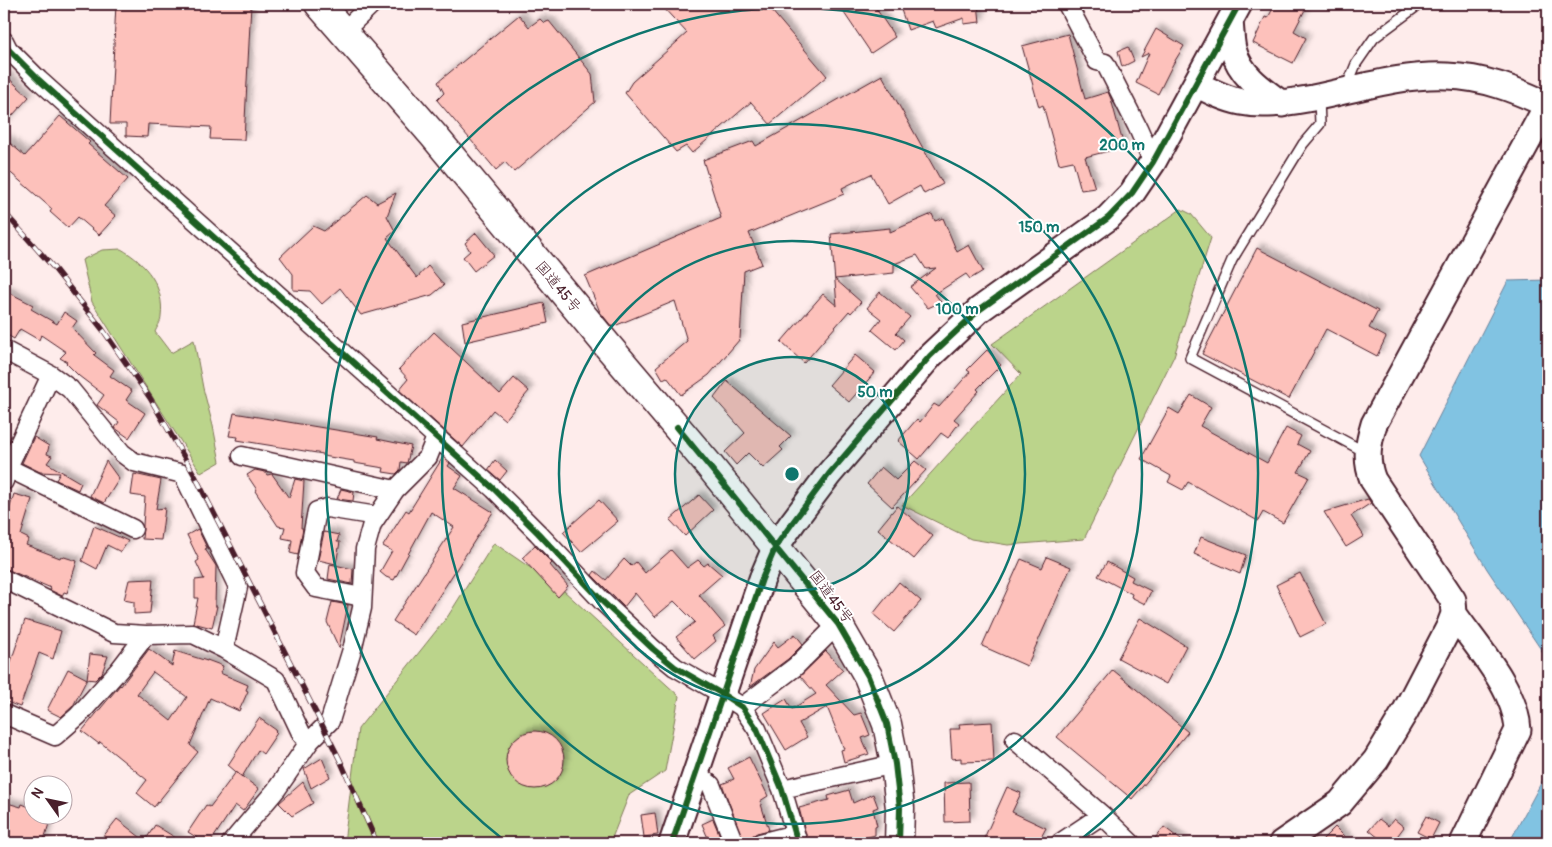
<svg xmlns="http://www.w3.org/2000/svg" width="1552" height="847" viewBox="0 0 1552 847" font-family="Pangolin,'Klee One',sans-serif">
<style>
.green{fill:#bbd48b;stroke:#827a5b}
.water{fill:#81c3e2;stroke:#6b8199}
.building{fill:#fdc1bb;stroke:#4a1f2b;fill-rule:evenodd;filter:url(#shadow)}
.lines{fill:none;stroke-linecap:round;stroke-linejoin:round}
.lane-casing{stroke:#4a1f2b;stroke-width:12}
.street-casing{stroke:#4a1f2b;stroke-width:21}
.secondary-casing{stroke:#4a1f2b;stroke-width:29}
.highway-casing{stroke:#4a1f2b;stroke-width:31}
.lane{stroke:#fff;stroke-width:9}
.street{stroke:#fff;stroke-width:18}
.secondary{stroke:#fff;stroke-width:25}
.highway{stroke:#fff;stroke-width:28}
.rail-casing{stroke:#4a1f2b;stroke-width:5.5}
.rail{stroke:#fff;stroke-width:4;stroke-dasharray:11;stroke-linecap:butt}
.cycleway-casing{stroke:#fff;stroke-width:9}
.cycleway{stroke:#1b5e20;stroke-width:6}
.ring{fill:none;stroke:#0f766e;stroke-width:2.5}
.labels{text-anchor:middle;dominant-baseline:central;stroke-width:4;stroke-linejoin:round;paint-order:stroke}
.street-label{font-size:15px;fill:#4a1f2b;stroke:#fff}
.centre{fill:#0f766e;stroke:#fff;stroke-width:2.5}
.ring-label{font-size:15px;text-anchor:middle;font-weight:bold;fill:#0f766e;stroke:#fff;stroke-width:4;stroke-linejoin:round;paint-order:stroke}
</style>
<defs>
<filter id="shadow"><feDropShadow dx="4.5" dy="-4.5" stdDeviation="2.5" flood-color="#0004"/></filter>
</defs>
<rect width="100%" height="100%" fill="#feeceb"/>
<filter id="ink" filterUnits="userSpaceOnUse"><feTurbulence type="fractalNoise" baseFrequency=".02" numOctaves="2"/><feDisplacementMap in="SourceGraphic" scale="10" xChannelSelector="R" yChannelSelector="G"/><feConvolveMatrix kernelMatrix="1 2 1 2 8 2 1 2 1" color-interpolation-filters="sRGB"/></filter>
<g filter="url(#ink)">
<path class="green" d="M1181,209L1191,214L1211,238L1174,356L1084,539L1008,545L971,539L902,505L1021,374L992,344Z
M121,249C146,263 165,287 161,317C161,322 157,327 155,332L171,353L194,340L203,388L213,426L220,462L201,473L92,302L82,260L102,250Z
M494,543L563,590L679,696L665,771L629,795L610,843H344L358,729L448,616Z"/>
<path class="water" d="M1548,280V660L1487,569L1419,456L1508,281Z
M1548,770V843H1509Z"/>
<path class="building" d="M116,4H251L244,140L210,139L211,127L148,124L147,137L126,136V124H110Z
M660,4H766L827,76L770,124L751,102L692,153L686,146L676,152L625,93L632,82L687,33Z
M838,4H873L895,37L871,53Z
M899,4H978L980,22L964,24V18L936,28L933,21L908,30Z
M1275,4H1308L1294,31L1306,38L1293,63L1253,43L1265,17L1268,18Z
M519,15L529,27L540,19L544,23L549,21L592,74L595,102L514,172L505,162L496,170L437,100L444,93L438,82Z
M1156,29L1184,46L1173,64L1158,94L1136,83L1149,53L1141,57Z
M1068,34L1085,99L1108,92L1111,99L1124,147L1085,157L1095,188L1081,190L1073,161L1059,164L1043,105L1039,107L1022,46Z
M1128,47L1134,61L1122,67L1118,51Z
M4,74L29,97L4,125Z
M882,75L943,184L924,194L920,186L888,204L871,174L842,188L844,194L749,233L762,264L744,271L740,339L709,375L681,395L667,377L663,379L656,367L687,341L675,301L612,327L600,312L585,276L721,218L703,160L753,141L756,146Z
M60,116L90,142L88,144L128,179L104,206L116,216L99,235L78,217L68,228L50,212L52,209L4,167V138L25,156Z
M396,193L387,216L395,231L387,238L417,278L428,266L444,285L432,295L361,315L340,288L322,304L310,291L293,290V274L280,257L313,226L324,231L367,195L377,203Z
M932,214L935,221L943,218L957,252L969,245L983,271L970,279L966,274L935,294L941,302L928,308L910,287L936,268L926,269L917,255L894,264V273L835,279L861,302L851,313L849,311L804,363L781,342L823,294L837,306L831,234L890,228V232Z
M476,233L494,255L474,271L463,257L470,251L465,243Z
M1257,248L1378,311L1369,328L1386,337L1377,356L1326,329L1289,399L1202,354Z
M4,290L33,305L31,309L57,324L64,312L77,321L72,328L96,353L94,355L114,370L110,376L132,391L126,400L145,413L129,438L115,428L119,422L97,405L104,395L79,376L66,363L67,362L60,358L66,352L41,335L39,340L20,329L14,339L4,333Z
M880,292L910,317L896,333L904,340L896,350L872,330L881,319L867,308Z
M544,303L548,323L465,342L462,322Z
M434,332L500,394L514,378L529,391L505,420L493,410L463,447L399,390L408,379L399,369Z
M987,350L1001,365L977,389L979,391L954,419L959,423L948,438L941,433L919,459L898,441L917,419L920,422L934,404L939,407L970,372L967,370Z
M855,355L875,372L849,402L829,385Z
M727,381L791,436L780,447L783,450L763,468L748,453L736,465L725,452L745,433L714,398Z
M1191,395L1211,407L1200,426L1267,463L1286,428L1301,436L1297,444L1310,451L1298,472L1309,477L1283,523L1263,512L1258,521L1188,482L1183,490L1168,482L1171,476L1141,459L1169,408L1179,414Z
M234,413L378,437L377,439L411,446L407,463L401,462L400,470L396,474L383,472L384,468L354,463V461L323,456V454L237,440L238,437L229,436Z
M34,437L49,446L47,454L52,456L47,463L81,483L78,490L56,480L60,473L40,472L22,463Z
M443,457L450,463L448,466L462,476L454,488L493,512L414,635L393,621L454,527L431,512L394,580L386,577L380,572L392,551L383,546L406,510L409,512Z
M495,460L507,471L500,480L488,470Z
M106,461L119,479L104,503L90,496Z
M915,461L926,470L892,507L867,484L881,467L896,480Z
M255,470L265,472L267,475L272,474L289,498L295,479L304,481L301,528H303L298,555L290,553L292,540L282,538L285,527L278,526L255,491L257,490L247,475Z
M134,474L161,480L156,509L165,508L161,540L142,539L145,497L131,495Z
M341,489L354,492L353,501L337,499Z
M14,494L32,499L21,535L29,539L26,545L60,558L61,556L77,561L67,593L64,592L62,596L50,590L51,588L4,568V533L11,518L7,516Z
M699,495L713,510L685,536L670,520Z
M1368,499L1371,503L1351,516L1364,536L1346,547L1324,512Z
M599,500L618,521L581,552L563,532Z
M897,506L933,536L914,559L878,529Z
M94,526L128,541L121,552L107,545L97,569L82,561Z
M198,529L207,548L205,549L216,566L215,606H217L212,628L193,623L198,598H195V580L204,579L196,562L199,560L187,535Z
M324,532L339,535L337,542H340L336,564L318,560Z
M1201,537L1246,555L1240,574L1194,554Z
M535,546L552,563L550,565L568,586L558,597L522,558Z
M671,550L687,568L698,560L704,566L708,563L722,575L699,595L725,626L713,636L716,641L695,659L676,637L695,622L674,601L655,617L635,593L624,607L592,575L595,571L606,580L624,559L631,566L636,562L645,573Z
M1047,557L1071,567L1027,666L982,646L1021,559L1042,568Z
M1107,562L1133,577L1131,581L1151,591L1145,604L1131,597L1132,594L1098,576Z
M330,564L353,569L352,584L328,579Z
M1300,573L1326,624L1300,637L1276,585Z
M153,579L150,613L134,614V602L124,600L129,580Z
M899,582L921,601L894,632L873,614Z
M332,602L348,605L339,648L327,622Z
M1140,618L1186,646L1166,684L1118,658Z
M25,620L61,631L53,659L39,653L20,707L4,701V682Z
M795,634L803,644L788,659L750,687L754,670L774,642L778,647Z
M149,649L172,666L175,651L207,661V660L223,666L220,673L248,685L246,690L248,691L239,711L210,698L190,745L198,752L154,807L137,793L147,780L100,742L99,744L82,731L120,685L121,686ZM153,672L187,697L171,721L137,694Z
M826,651L843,670L826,685L854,715L861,713L870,735L862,738L869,754L844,762L841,750L844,749L827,707L799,723L807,737L786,750L764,713L786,699L792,709L816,694L800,676Z
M90,654L108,656L102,673L95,680L87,679Z
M68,669L87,679L73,706L61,717L47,710Z
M1113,670L1188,732L1132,799L1057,737Z
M259,718L276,730L275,731L277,733L263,754L258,750L242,777L228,765Z
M992,722L994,761L961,762V758L952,759L950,729H960L959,724Z
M506 760a29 29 0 1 1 58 0a29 29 0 1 1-58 0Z
M749,757L768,796L760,801L769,830L757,833L752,836L750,843H744L722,784L734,779L728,768Z
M322,758L330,777L311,788L304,769Z
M236,772L259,789L243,811L235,805L210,843H205L188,832L206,805L210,807Z
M303,782L313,803L292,816L279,803Z
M969,782L970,821L945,822L944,783Z
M1007,787L1021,793L1012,812L1046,828L1038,843H982Z
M849,790L853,803L873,794L878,807L873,809L877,826L875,827V835L848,843H808L799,808L829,800L828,796Z
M4,802L21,807L22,804L32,808V814H52L43,843H4Z
M655,813L658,835L644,837L641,815Z
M1426,816L1439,823L1431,839L1417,832Z
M117,819L145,841L155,825L184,843H98Z
M713,819L723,843H710L702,824Z
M1379,819L1388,826L1394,819L1404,827L1392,843H1385L1369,830Z
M1164,827L1185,843H1151Z
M1335,827L1351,843H1319Z"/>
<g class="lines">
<g class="lane-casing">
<path id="lane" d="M1347,86L1356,64L1374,38L1420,4
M1319,98L1320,124L1303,144L1232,260L1190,358L1367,453"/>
</g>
<g class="street-casing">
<path id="street" d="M1067,4L1097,61L1105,63L1138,128L1153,162
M343,32L372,4
M4,41L8,49L39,80L494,489L538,533L603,602L653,649L675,667L722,694L742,707L757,729L782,789L798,843
M4,350L51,375L70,389L122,453L134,462L183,474L238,587L224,649
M242,456L395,490
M4,466L133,529
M4,481L8,467L51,375
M4,579L114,633L146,635L193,634L224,649L276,680L302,735L310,741
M362,597L316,588L305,573L317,511L327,508L377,516
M742,707L795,667L838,624
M4,714L55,736L78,716L119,670L146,635
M1015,740L1102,815L1131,843
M696,773L711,785L734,843
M782,789L895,764
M231,843L276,790L310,741L330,721L353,646L362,608L365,549L372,524L395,490L428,457L436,437
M760,843L795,834
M1060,843L1102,815"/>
</g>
<g class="secondary-casing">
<path id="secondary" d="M1230,21C1231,30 1231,40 1233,49C1240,75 1261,89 1282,104
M1196,84C1210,91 1225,99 1241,102C1266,107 1289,102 1313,98C1357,89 1402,74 1447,76C1484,77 1516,90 1548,105
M1454,614C1477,647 1516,689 1518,730L1463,843
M672,843L762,579L776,546L793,522L829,474L930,356L979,310L1108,218L1132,193L1153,162L1239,4
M1282,843L1340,803L1376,760L1405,712L1449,627L1454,614L1453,600L1373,480C1365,460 1368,444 1374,424L1548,104"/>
</g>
<g class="highway-casing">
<path id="highway" d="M319,4L434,136L607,345L708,464L838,624L868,676L887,724L895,764L900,808L899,843"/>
</g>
<use href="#lane" class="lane"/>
<use href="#street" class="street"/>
<use href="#secondary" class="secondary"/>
<use href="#highway" class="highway"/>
<g class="rail-casing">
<path id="rail" d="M4,212L53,267L103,330L150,398L195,476L340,760L377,843"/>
</g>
<use href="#rail" class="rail"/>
<g class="cycleway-casing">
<path id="cycleway" d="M4,41L8,49L39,80L494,489L538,533L603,602L653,649L675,667L722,694L742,707L757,729L782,789L798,843
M677,427L838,624L868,676L887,724L895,764L900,808L899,843
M672,843L762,579L776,546L793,522L829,474L930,356L979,310L1108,218L1132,193L1153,162L1239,4"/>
</g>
<use href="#cycleway" class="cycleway"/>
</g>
</g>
<circle cx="792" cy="474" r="117" fill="#0f766e" fill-opacity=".12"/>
<g class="ring">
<circle cx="792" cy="474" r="117"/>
<circle cx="792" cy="474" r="233"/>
<circle cx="792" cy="474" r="350"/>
<path d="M505 841A466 466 0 1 1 1079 841"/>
</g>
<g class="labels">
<g class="street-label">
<text transform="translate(558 287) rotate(50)">国道45号</text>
<text transform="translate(831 597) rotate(53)">国道45号</text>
</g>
</g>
<circle cx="792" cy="474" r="8" class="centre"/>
<g class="ring-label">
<text x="1122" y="150">200 m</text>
<text x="1039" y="232">150 m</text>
<text x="957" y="314">100 m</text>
<text x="875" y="397">50 m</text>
</g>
<rect width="1552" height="847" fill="none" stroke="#fff" stroke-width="20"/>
<rect x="10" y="10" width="1532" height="827" fill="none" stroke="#4a1f2b" stroke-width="2" filter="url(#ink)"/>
<g transform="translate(48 800) rotate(303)"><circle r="24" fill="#ffffff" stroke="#b7a5aa"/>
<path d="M0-4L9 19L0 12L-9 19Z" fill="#4a1f2b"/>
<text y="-8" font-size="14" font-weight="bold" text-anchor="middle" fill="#4a1f2b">N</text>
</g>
</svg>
